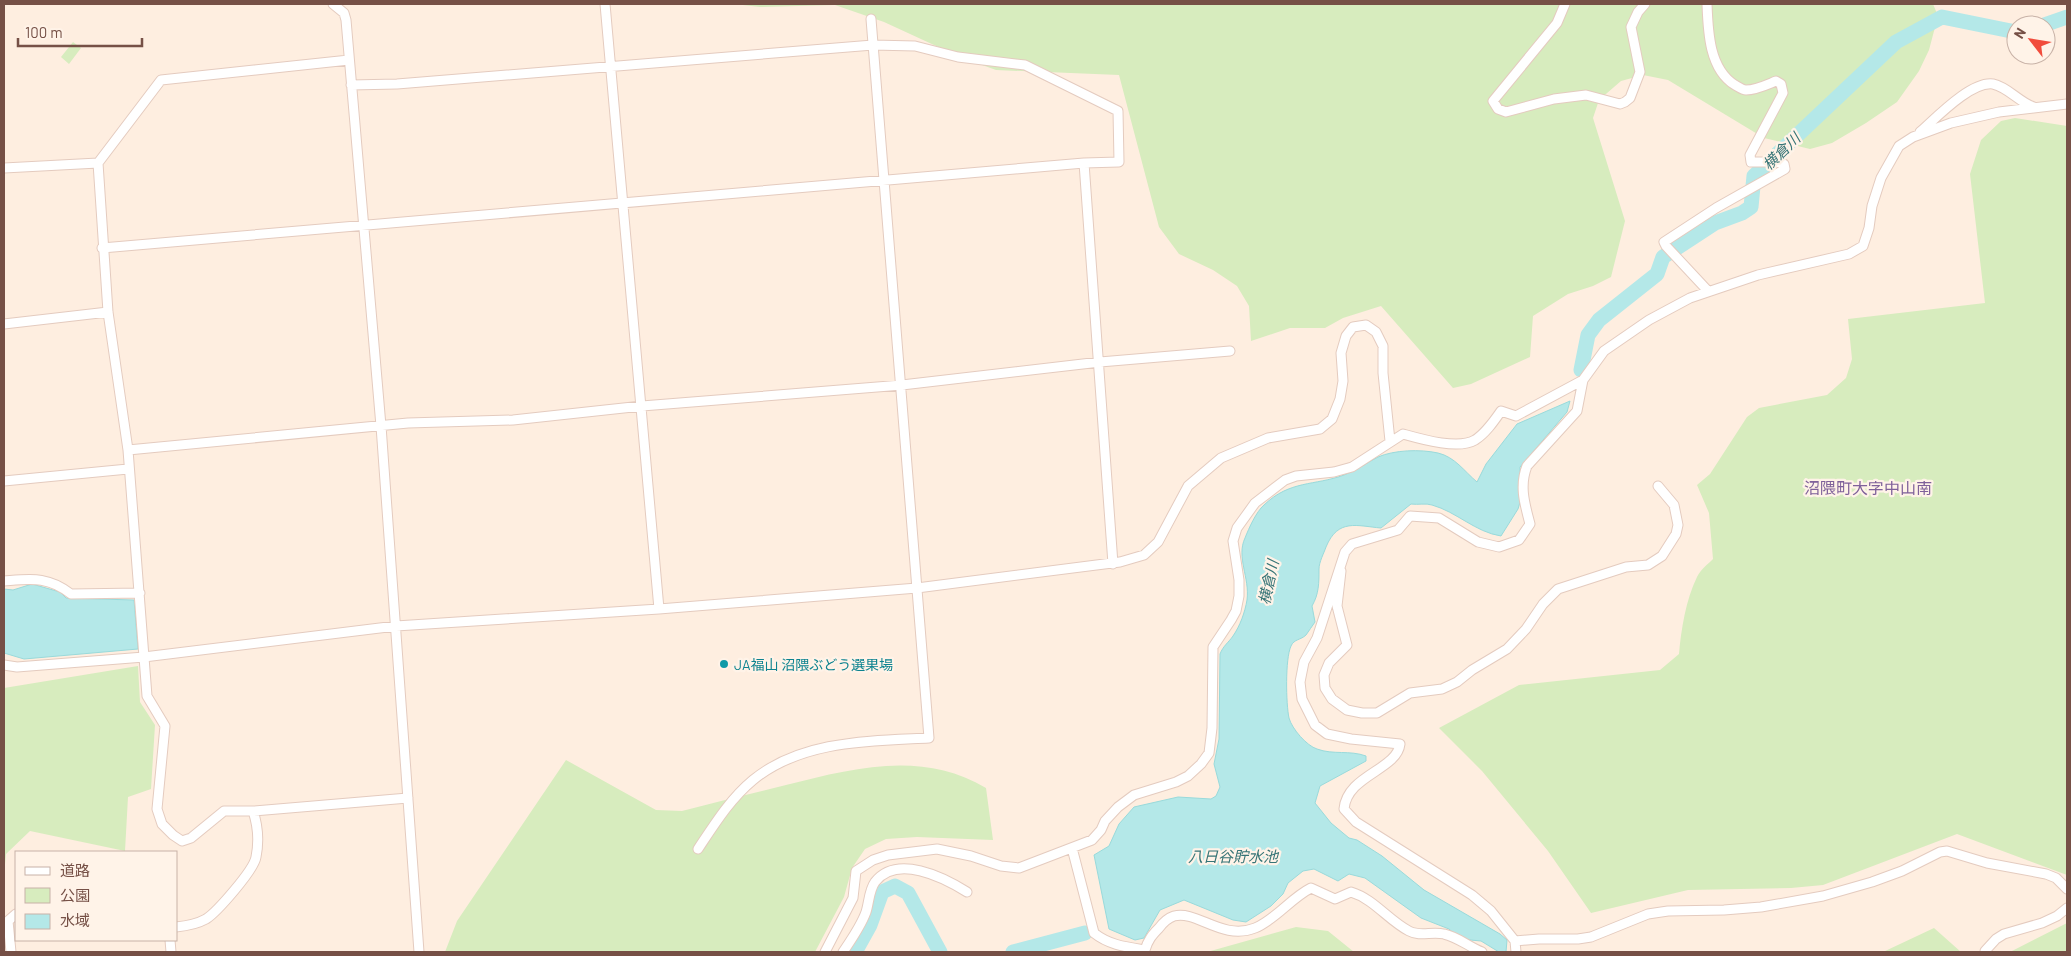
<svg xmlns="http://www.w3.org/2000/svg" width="2071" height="956" viewBox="0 0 2071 956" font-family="Barlow,'Noto Sans JP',sans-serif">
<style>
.green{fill:#d7ecbe}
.water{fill:#b4e8e8;stroke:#99dadb}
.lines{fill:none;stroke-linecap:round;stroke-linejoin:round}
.river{stroke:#b4e8e8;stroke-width:15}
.minor-casing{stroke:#e4cbbf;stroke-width:11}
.minor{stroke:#fff;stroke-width:9}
.culture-dot{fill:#0f9aa8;stroke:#fff3e8;stroke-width:2}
.labels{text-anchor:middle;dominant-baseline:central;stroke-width:4.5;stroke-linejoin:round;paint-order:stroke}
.culture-label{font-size:14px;fill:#0d838f;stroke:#fff3e8;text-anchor:start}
.water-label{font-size:15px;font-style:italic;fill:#367476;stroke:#fff3e8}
.quarter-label{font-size:16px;fill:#7f619a;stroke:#fff3e8}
</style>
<rect width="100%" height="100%" fill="#feeee0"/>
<path class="green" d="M734,4H1933L1938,16L1929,50L1919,71L1897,102L1866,123L1832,143L1810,149L1764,138L1668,80L1643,75L1621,81L1599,100L1593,118L1625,221L1611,277L1593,286L1568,294L1533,316L1530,357L1471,384L1453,388L1381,306L1343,318L1325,328H1290L1251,341L1249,306L1237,286L1213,270L1179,254L1159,227L1119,75L996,70L960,57L884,22L835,5L760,7Z
M73,42L81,48L69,64L61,57Z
M2015,118L2067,126V875L1957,834L1823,885L1791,888L1688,890L1591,913L1548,851L1482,771L1439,728L1519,685L1660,670L1679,654C1681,630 1686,599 1697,577C1700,570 1708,564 1713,559L1709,513L1697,485L1710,474L1747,417L1759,408L1827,395L1846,378L1852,359L1848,319L1985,303L1970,174L1981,140L2001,121Z
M138,666L140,702L155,725L151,789L128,797L125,851L30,831L6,854L4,875V688Z
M566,760L656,810L682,811C717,802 751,794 786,785C854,768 922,750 986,788L993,840L917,837L886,839L865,849L852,868L844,897L815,952H445L457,921Z
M2067,923V952H2010Z
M1296,927L1328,931L1354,952H1207Z
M1934,928L1961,952H1883Z"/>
<path class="water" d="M1570,401L1567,412L1520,467L1521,499L1518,509L1501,536C1475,532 1457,512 1432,505C1426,503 1418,505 1411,504L1381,528C1357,526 1338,518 1326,547C1324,553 1319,562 1319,569C1319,583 1319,594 1312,606L1315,622C1312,626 1309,631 1306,635C1301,640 1294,639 1291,646C1285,659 1286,704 1289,718C1292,729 1307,746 1317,749C1333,755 1350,750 1366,756V761L1320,786L1315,803L1331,823L1349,838L1357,840L1382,856L1424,890L1500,934L1507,940L1506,952H1499L1481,941L1460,939L1449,929L1421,918L1365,878L1349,874L1338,881L1314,869L1303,871L1288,883L1283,894L1271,906L1246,922L1233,920L1184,900L1160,910L1144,938L1135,940L1109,929L1094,855L1109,846L1119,824L1134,807L1178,797L1211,799L1216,796L1220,787L1214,764L1219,739L1220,654C1223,646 1229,642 1233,636C1240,626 1245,612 1247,600C1250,578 1236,557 1245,538C1249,528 1256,512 1264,505C1290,480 1314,486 1344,475C1356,471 1366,463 1378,457C1394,450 1420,449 1438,453C1455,457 1464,471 1477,482L1486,464L1517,424Z
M32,584L60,592L66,598L134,600L138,649L24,659L4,653V589L13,590Z"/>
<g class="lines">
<path class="river" d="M2044,25L2067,17
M1581,370L1588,335L1599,320L1657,274L1663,257L1715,223L1742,213L1751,207L1754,176L1896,42L1942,17L2016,32
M855,952L870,925L882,892L895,886L908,893L940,952
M1013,952L1085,933"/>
<g class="minor-casing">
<path id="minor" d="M333,4L344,13L346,20L381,426L419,952
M605,4L659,609
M1565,4L1557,23L1493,101L1498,109L1506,112L1554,99L1586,95L1620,104L1625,102L1630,98L1640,72L1631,27L1638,12L1645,4
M1707,4C1708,31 1709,69 1735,85C1739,87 1742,90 1746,90C1756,90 1766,85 1776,81L1781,84L1783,93L1750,155L1751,162H1776L1784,164L1785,169L1716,208L1664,242L1666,246L1708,291
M349,60L161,80L98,163L108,312L128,450L147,696L165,726L157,809L162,824L173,835L182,841L191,838L224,811H253L408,798
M1920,132C1936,118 1971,81 1993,84C2008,87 2020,103 2034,107
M1084,163L1113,564
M4,168L98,163
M102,248L1084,163L1119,162L1118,111L1025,65L958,57L915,46L873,45L397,84L351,85
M4,324L108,312
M128,450L408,423L513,420L642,406L902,385L1100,362L1230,351
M4,481L128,469
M1341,571L1337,606L1347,645L1329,663L1324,675L1325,688L1332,699L1347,710L1362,713H1377L1410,693L1442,689L1457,682L1472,670L1507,649L1526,629L1543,604L1558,589L1626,567L1648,565L1662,556L1676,534L1678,525L1674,505L1658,486
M4,581C31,579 48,576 71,594L140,593
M4,665L17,667L144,657L396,626L659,609L917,588L1120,562L1144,555L1158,542L1188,486L1221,458L1268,438L1320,429L1332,419L1340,399L1343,381L1341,353L1346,336L1353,327L1366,325L1376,332L1383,346V373L1390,441
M1072,848L1094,933C1109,945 1126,947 1145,950C1148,940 1152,935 1159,928C1162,924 1168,918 1174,916C1197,910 1222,941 1255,928C1275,920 1291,898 1311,888L1335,899L1351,892C1374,899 1388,920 1409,931C1420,937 1432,931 1444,934C1458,937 1469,947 1482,952
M698,849C714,825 730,799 753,780C802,740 870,741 929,738L871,19
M176,927C186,926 197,924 206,919C217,912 254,870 256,857C259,842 258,826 253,811
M170,940L171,952
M1515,941L1539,939H1578L1591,937L1648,914L1668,911L1724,910L1761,907L1823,896L1872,882L1902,871L1940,852L1947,851L1987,863L2046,874L2056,878L2067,889
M1985,951L1996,939L2004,934L2042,923L2057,916L2067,908
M11,952L8,921L16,914
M825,952L853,898L856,871L873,860L888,855L937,849L971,856L1001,866L1019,868L1092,840L1101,830L1105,821L1118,807L1134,795L1176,782L1188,776L1201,764L1209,753L1212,728L1213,647L1231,620L1236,611L1239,596V580L1233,541L1237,528L1255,503L1285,480L1296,476L1334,472L1352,467L1403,434C1421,439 1458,450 1475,440C1486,433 1494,421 1501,411L1516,416L1583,380L1604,351L1649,320L1690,298L1758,275L1849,254L1863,246L1869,228L1872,206L1881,178L1899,146L1913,137L1951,123L1999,112L2067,104
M843,952C851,940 861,926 866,912C869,903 869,890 875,882C897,854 943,877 967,892
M1516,952L1515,941L1491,911L1472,895L1356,822L1344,809C1347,775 1397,770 1400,744L1351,739L1327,734L1315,725L1302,699L1300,682L1304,662L1317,638L1345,552L1352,544L1398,530L1410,516L1439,518L1478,542L1499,547L1519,540L1530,524C1525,505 1519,486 1527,466L1577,411L1583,380"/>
</g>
<use href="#minor" class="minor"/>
</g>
<circle class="culture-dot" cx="724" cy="664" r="5"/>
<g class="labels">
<g class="culture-label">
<text x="734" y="664">JA福山 沼隈ぶどう選果場</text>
</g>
<g class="water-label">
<text transform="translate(1781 151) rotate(-44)">横倉川</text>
<text transform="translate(1268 582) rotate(-78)">横倉川</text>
<text x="1233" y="856">八日谷貯水池</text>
</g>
<g class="quarter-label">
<text x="1868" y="487">沼隈町大字中山南</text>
</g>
</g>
<rect width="2071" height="956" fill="none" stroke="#765046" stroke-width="10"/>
<rect x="15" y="851" width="162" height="90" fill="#fff3e8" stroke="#c8b2a7"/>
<rect x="25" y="867" width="25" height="8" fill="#ffffff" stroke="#c8b2a7"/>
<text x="60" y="876" font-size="15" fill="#765046">道路</text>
<rect x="25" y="888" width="25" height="15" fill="#d7ecbe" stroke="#c8b2a7"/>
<text x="60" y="901" font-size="15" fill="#765046">公園</text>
<rect x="25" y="914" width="25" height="15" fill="#b4e8e8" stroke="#c8b2a7"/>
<text x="60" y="926" font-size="15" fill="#765046">水域</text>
<g transform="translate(2031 40) rotate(301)"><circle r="24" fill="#fff3e8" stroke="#c8b2a7"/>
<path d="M0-4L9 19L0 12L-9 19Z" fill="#f14c3c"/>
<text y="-8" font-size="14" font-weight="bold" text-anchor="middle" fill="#765046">N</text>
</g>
<path d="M18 38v8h124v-8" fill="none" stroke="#765046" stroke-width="2.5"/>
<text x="25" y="38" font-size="15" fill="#765046" stroke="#fff3e8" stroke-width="4" paint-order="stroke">100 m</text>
</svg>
